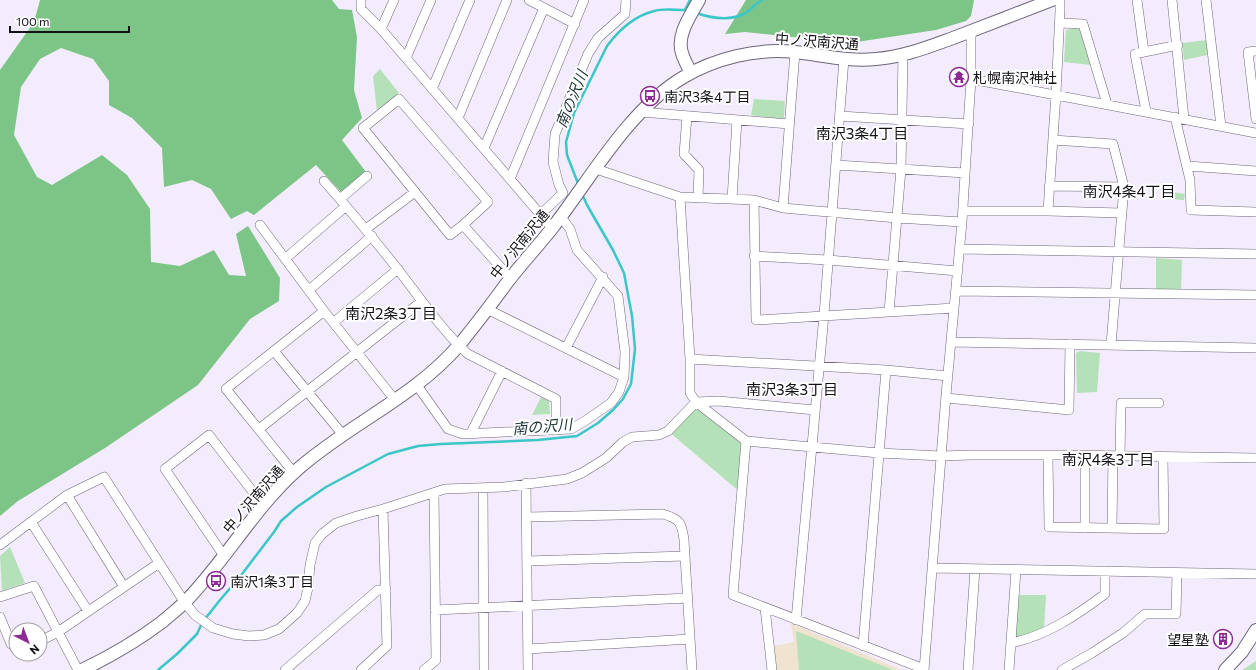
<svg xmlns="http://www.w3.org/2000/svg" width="1256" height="670" viewBox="0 0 1256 670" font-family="Commissioner,'Noto Sans JP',sans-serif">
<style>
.education{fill:#eee4cf}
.green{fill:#b5e1b9}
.forest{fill:#7dc586}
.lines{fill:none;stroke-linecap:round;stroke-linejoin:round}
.stream{stroke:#3bc6c8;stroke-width:2.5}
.street-casing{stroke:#6e6779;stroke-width:10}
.secondary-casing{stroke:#6e6779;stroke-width:14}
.street{stroke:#fff;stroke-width:9}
.secondary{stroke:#fff;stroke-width:12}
.labels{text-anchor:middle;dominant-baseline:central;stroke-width:4;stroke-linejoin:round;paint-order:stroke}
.street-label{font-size:14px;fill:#131017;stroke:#fff}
.poi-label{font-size:14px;fill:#131017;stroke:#fff;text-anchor:start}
.water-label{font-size:15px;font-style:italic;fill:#1c3334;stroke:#fff}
.neighbourhood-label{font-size:15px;fill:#131017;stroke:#fff}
</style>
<rect width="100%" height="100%" fill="#f2ecfc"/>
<path class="education" d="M791,623L902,670H776L774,646L794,642Z"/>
<path class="green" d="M1079,27L1091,65L1064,62L1066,30Z
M1207,40V55L1184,60L1182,43Z
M380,69L399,93L377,112L373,76Z
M754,99L785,101L784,118L780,119L751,115Z
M1167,191L1185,194L1184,200L1169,199Z
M1156,258L1182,260L1181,291L1156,290Z
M1080,351L1100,353L1097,392L1077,393L1076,353Z
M541,397L549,401L550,414L532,415Z
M696,402L746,441L741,493L668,431Z
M10,547L25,583L2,591L0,556Z
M1019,595H1046L1044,628L1015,638Z
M796,631L893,670H799Z
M1256,661V670H1242Z"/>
<path class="forest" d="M40,0H332L339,9L352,10L357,37L354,90L362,118L342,140L366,172L341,192L316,165L254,215L247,211L231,219L211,189L192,180L164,187L162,148L132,118L109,105V81L93,59L61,48L40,59L21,87L14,135L37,177L52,185L102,155L127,175L150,209L151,262L180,266L214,250L229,275L246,276L236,234L248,226L280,278L279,301L250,319L198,385L105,448L18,501L0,516V70L34,22Z
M746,0H974L971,16L966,21L936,30L850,43L745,32L725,34Z"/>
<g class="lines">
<path class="stream" d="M685,10L690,0
M696,13C711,18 729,21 744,14C751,10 755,4 762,0
M579,186L567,155L566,142L574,113L607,46C619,30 634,16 654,11C663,8 675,10 685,10L690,11
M205,619L220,600L239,578L274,532L281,521L297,507L326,487L388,454L418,446L441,444L538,440L577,436L598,423L613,410L623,399L631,384L635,349L632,316L624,273L613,250L587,205L582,194
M158,670L177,654L197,634L202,623"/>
<g class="street-casing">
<path id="street" d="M361,0V9L381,29
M394,0L381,29L552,228
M529,0L575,24
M1137,0L1144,52L1178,45
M1172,0L1184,119
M1206,0L1221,126
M1060,23L1083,24L1107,104
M1256,51L1248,52L1256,119
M1144,52L1135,54L1146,111
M406,58L431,0
M971,79L1256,133
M432,89L470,0
M641,112L789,124
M687,116L684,154L699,170L698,198
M840,116L969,124
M1175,117L1190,180L1191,210L1256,212
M458,118L507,0
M1053,140L1113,144L1124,187L1111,345
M484,148L544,8
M836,165L965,173
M1188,166L1256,171
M510,179L584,0
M324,181C349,209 373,238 396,267C418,295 442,331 468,354L556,399V430
M1049,186L1124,187
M680,197L754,200L783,208L897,218L962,222
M340,199L367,176
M732,199L737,120
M754,200L756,320L954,308
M783,208L795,52
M963,211H1048L1121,213
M1048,211L1056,94L1060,11V0
M541,214L563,193L559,185L553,162L555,134L588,54L598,38L625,14L626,0
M260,225L324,311L395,400
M463,225L488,202L399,99L363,128L450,235L463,225L511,279
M366,229L415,192
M960,249L1256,254
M754,256L828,260L958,271
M285,259L346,206
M309,290L372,236
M956,291L1256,295
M487,309L624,377
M889,312L901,169L903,54
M334,322L398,269
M951,342L1256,348
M566,348L603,277
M274,351L343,435
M690,359L886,370L948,376
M416,384L448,429L463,434L571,429L585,421L611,403L619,392L624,377L625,352L618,296L577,250L570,229L561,217
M946,398L1069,410L1070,344
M696,402L746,441L879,453L941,456L971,455H1068L1256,458
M696,402L719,401L815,410
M259,429L422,301
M471,433L502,371
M746,441L733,595L924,669
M1048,455L1049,527L1164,529L1163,457
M1085,455V528
M1120,456L1121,403H1159
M294,473L226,389L324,311
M526,483L528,670
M483,488L484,670
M67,495L124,587
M527,517L663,514C680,519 682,523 684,540L692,670
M31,522L88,611
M1112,528L1113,456
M0,545L67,495L104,477L185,603L195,615L213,628L233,634L249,636L264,635L279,629L297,613L305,601L308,588L310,565L315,543L322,534L336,523L357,516L383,509L445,489L504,487L567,479L582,473L606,458L623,442L632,437L659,435L668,431L696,402L690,393V359L680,197L596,169
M224,556L165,469L209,435L263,505
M527,561L685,556
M933,568L1256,574
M0,597L34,586L78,670
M765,608L772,670
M435,610L688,598
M0,617L11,644L16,645
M796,620L824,315L844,59
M40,641L58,632L159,563
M1011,643C1046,636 1077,615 1105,594V571
M863,646L886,370
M528,649L690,639
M285,670L378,590L386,589
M361,670L387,646L383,509
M424,670L436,660L434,493
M924,670L946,395L962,222L971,79V31
M968,670L975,569
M1009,670L1016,570
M1062,670L1092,653L1123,633L1145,614H1176L1177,573"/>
</g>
<g class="secondary-casing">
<path id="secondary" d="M691,73C688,67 684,60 682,53C676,35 691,15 699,0
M82,670C111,656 137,641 162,622C170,615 178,609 185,602C226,560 254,508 298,469C349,424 415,397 460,344C477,323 493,302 509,280C523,262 539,245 553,227C591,178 628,111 682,78C715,58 757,48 795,52C822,55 849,62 876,59C903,57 928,47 953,38C986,25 1019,13 1052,0
M1225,670L1242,652L1256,630"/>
</g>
<use href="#street" class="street"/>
<use href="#secondary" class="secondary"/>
</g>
<defs>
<g id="temple-ring" transform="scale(1)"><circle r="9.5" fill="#fff" stroke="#8c2b94" stroke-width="1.5"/><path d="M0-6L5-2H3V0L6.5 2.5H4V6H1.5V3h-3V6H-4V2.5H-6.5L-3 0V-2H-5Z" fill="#8c2b94"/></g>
<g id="bus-ring" transform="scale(1)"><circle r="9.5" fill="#fff" stroke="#8c2b94" stroke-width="1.5"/><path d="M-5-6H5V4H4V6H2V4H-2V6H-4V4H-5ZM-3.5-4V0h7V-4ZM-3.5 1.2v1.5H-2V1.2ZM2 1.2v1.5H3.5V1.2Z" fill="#8c2b94"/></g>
<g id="building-ring" transform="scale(1)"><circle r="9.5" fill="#fff" stroke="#8c2b94" stroke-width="1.5"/><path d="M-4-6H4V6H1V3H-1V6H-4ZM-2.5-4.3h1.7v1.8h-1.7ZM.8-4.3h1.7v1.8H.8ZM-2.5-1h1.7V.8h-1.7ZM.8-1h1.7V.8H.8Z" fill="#8c2b94"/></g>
</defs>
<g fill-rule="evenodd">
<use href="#temple-ring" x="959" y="77"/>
<use href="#bus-ring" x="650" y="96"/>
<use href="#bus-ring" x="216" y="581"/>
<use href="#building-ring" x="1223" y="639"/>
</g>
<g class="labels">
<g class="street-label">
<text transform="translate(817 41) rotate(4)">中ノ沢南沢通</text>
<text transform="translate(519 244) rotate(-51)">中ノ沢南沢通</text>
<text transform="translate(253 499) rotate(-49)">中ノ沢南沢通</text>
</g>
<g class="poi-label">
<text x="973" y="77">札幌南沢神社</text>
<text x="664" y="96">南沢3条4丁目</text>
<text x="230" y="581">南沢1条3丁目</text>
<text x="1209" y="639" text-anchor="end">望星塾</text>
</g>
<g class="water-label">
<text transform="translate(571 99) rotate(-68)">南の沢川</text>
<text transform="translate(542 426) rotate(-5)">南の沢川</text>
</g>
<g class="neighbourhood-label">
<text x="862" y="133">南沢3条4丁目</text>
<text x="1129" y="191">南沢4条4丁目</text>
<text x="391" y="313">南沢2条3丁目</text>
<text x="792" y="389">南沢3条3丁目</text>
<text x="1108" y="459">南沢4条3丁目</text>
</g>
</g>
<g transform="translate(28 642) rotate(138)"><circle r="19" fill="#ffffff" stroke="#a19fa2"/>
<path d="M0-3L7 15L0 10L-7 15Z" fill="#8c2b94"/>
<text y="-6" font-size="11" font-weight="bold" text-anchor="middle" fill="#131017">N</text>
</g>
<path d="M10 26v6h119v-6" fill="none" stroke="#131017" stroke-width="2"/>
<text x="16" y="26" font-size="12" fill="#131017" stroke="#ffffff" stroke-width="3" paint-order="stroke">100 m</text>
</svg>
